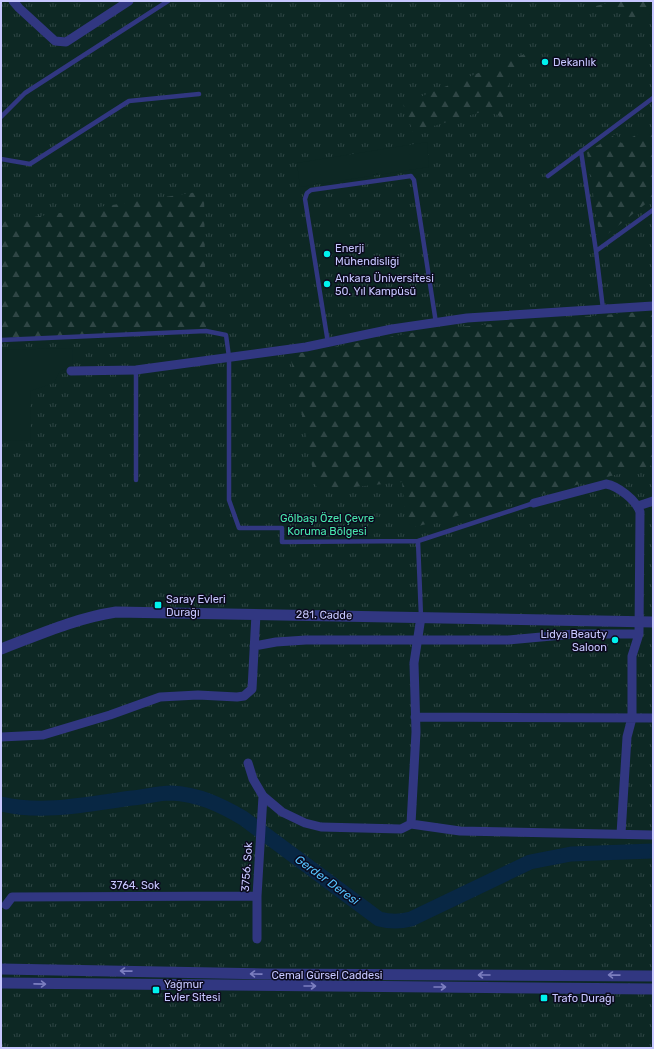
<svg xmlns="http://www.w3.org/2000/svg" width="654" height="1049" viewBox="0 0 654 1049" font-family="Rubik,sans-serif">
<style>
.grass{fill:url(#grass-tufts)}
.forest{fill:url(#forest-firs)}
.garden{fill:#0d2824}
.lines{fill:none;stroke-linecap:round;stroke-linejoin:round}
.river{stroke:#082744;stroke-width:15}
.service{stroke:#313781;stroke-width:4.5}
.minor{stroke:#313781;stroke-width:9}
.tertiary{stroke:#313781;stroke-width:11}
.oneway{stroke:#7c7fc0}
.poi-dot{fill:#00f2ee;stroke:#0b0a1e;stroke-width:1.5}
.labels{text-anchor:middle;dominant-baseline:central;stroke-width:3;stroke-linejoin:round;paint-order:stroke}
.poi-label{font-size:11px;fill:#c7c7ff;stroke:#0b0a1e;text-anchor:start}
.park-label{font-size:11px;fill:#49e9ae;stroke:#0b0a1e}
.street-label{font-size:11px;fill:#c7c7ff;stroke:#0b0a1e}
.water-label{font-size:12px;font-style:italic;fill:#55c4ff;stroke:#0b0a1e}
</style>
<defs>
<pattern id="grass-tufts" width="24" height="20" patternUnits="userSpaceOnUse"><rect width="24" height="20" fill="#0d2824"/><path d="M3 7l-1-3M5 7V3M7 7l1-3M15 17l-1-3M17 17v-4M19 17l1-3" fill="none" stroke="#2f4645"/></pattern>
<pattern id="forest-firs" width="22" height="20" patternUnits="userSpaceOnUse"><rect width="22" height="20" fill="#0d2824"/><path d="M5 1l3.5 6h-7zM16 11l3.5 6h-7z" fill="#2f4645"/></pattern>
</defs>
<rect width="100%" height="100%" fill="#0b0a1e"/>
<path class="grass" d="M1,1H653V1048H1Z"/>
<path class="forest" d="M615,1H653V15L636,19H623L620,8L608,10L605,14H597L596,6Z
M532,51L510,80L503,118L488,110L413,132L403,104Z
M651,127L653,129V198L600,240L587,152L616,134L621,143Z
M204,191L206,331L1,340V222Z
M653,311V465L407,529L402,482L317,491L290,355L433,329Z"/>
<path class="garden" d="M427,142L429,167L300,187L297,163Z
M72,348L73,366L60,371L54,383L30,391L31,440L1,441V350Z"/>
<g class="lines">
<path class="river" d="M1,804C44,814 88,804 132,798C145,797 158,793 171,793C198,794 221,805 243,818L379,919C391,922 399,922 411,919L530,862L571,854L653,851"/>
<path class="service" d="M1,117L25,93L168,1
M581,151L596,251
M1,159L30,164L129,101L199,94
M548,176L653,98
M603,309L596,251L653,210
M1,340L206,331L226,335L229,357V500L239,528H282V542L418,541L534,503
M328,343L305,199L307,193L311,190L411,176L414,180L436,323
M136,480V370
M418,541L421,617"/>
<path class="minor" d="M13,1L19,8L55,41L66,42L129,1
M71,371L136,370L306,347L392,329L467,318L653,306
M534,503L606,484C618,486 636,500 640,512L639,634L632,656V718L627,737L621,834
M638,506L653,501
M254,646L276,642L306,640H508L574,634H639
M415,717L653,718
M1,737L43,735L110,715L160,697L198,695L237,697L244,696L252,689L256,614
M248,763L253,779L263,796L282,812L305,823L321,827L401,829L411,824L460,831L653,835
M411,824L416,732L414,663L421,617
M6,905L12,897L257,896
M257,939V896L263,796"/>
<path class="tertiary" d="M1,649C38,635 76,618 116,612L653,622
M1,969L265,974L653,976
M1,983L653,989"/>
</g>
<defs><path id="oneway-shaft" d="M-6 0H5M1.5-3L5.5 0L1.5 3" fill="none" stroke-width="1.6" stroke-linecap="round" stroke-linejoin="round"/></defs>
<g class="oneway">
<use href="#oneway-shaft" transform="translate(126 971) rotate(-179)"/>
<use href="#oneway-shaft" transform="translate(256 974) rotate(-179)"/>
<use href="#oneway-shaft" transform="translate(484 975) rotate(-180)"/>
<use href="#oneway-shaft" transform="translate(614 975) rotate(-179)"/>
<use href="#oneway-shaft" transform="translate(40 984) rotate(1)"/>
<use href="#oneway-shaft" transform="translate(310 986)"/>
<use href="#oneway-shaft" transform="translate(440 987)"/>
</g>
<g class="poi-dot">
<circle cx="545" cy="62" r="4"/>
<circle cx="327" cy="254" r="4"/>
<circle cx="327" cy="284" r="4"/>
<rect x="154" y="601" width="8" height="8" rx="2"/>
<circle cx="615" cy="640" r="4"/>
<rect x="152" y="986" width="8" height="8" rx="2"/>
<rect x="540" y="994" width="8" height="8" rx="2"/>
</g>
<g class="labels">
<g class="poi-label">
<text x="553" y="62">Dekanlık</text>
<text x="335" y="248">Enerji<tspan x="335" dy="13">Mühendisliği</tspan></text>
<text x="335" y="278">Ankara Üniversitesi<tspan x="335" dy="13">50. Yıl Kampüsü</tspan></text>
<text x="166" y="599">Saray Evleri<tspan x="166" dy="13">Durağı</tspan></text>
<text x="607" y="634" text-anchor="end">Lidya Beauty<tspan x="607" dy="13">Saloon</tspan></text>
<text x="164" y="984">Yağmur<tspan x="164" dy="13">Evler Sitesi</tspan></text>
<text x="552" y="998">Trafo Durağı</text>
</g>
<g class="park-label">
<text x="327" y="518">Gölbaşı Özel Çevre<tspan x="327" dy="13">Koruma Bölgesi</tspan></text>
</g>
<g class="street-label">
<text transform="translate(324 615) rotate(1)">281. Cadde</text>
<text transform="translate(247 867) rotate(-86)">3756. Sok</text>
<text x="135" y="885">3764. Sok</text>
<text x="327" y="975">Cemal Gürsel Caddesi</text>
</g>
<g class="water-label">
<text transform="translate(327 880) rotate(36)">Gerder Deresi</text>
</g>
</g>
<rect width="654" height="1049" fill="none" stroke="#c7c7ff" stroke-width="4"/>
</svg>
